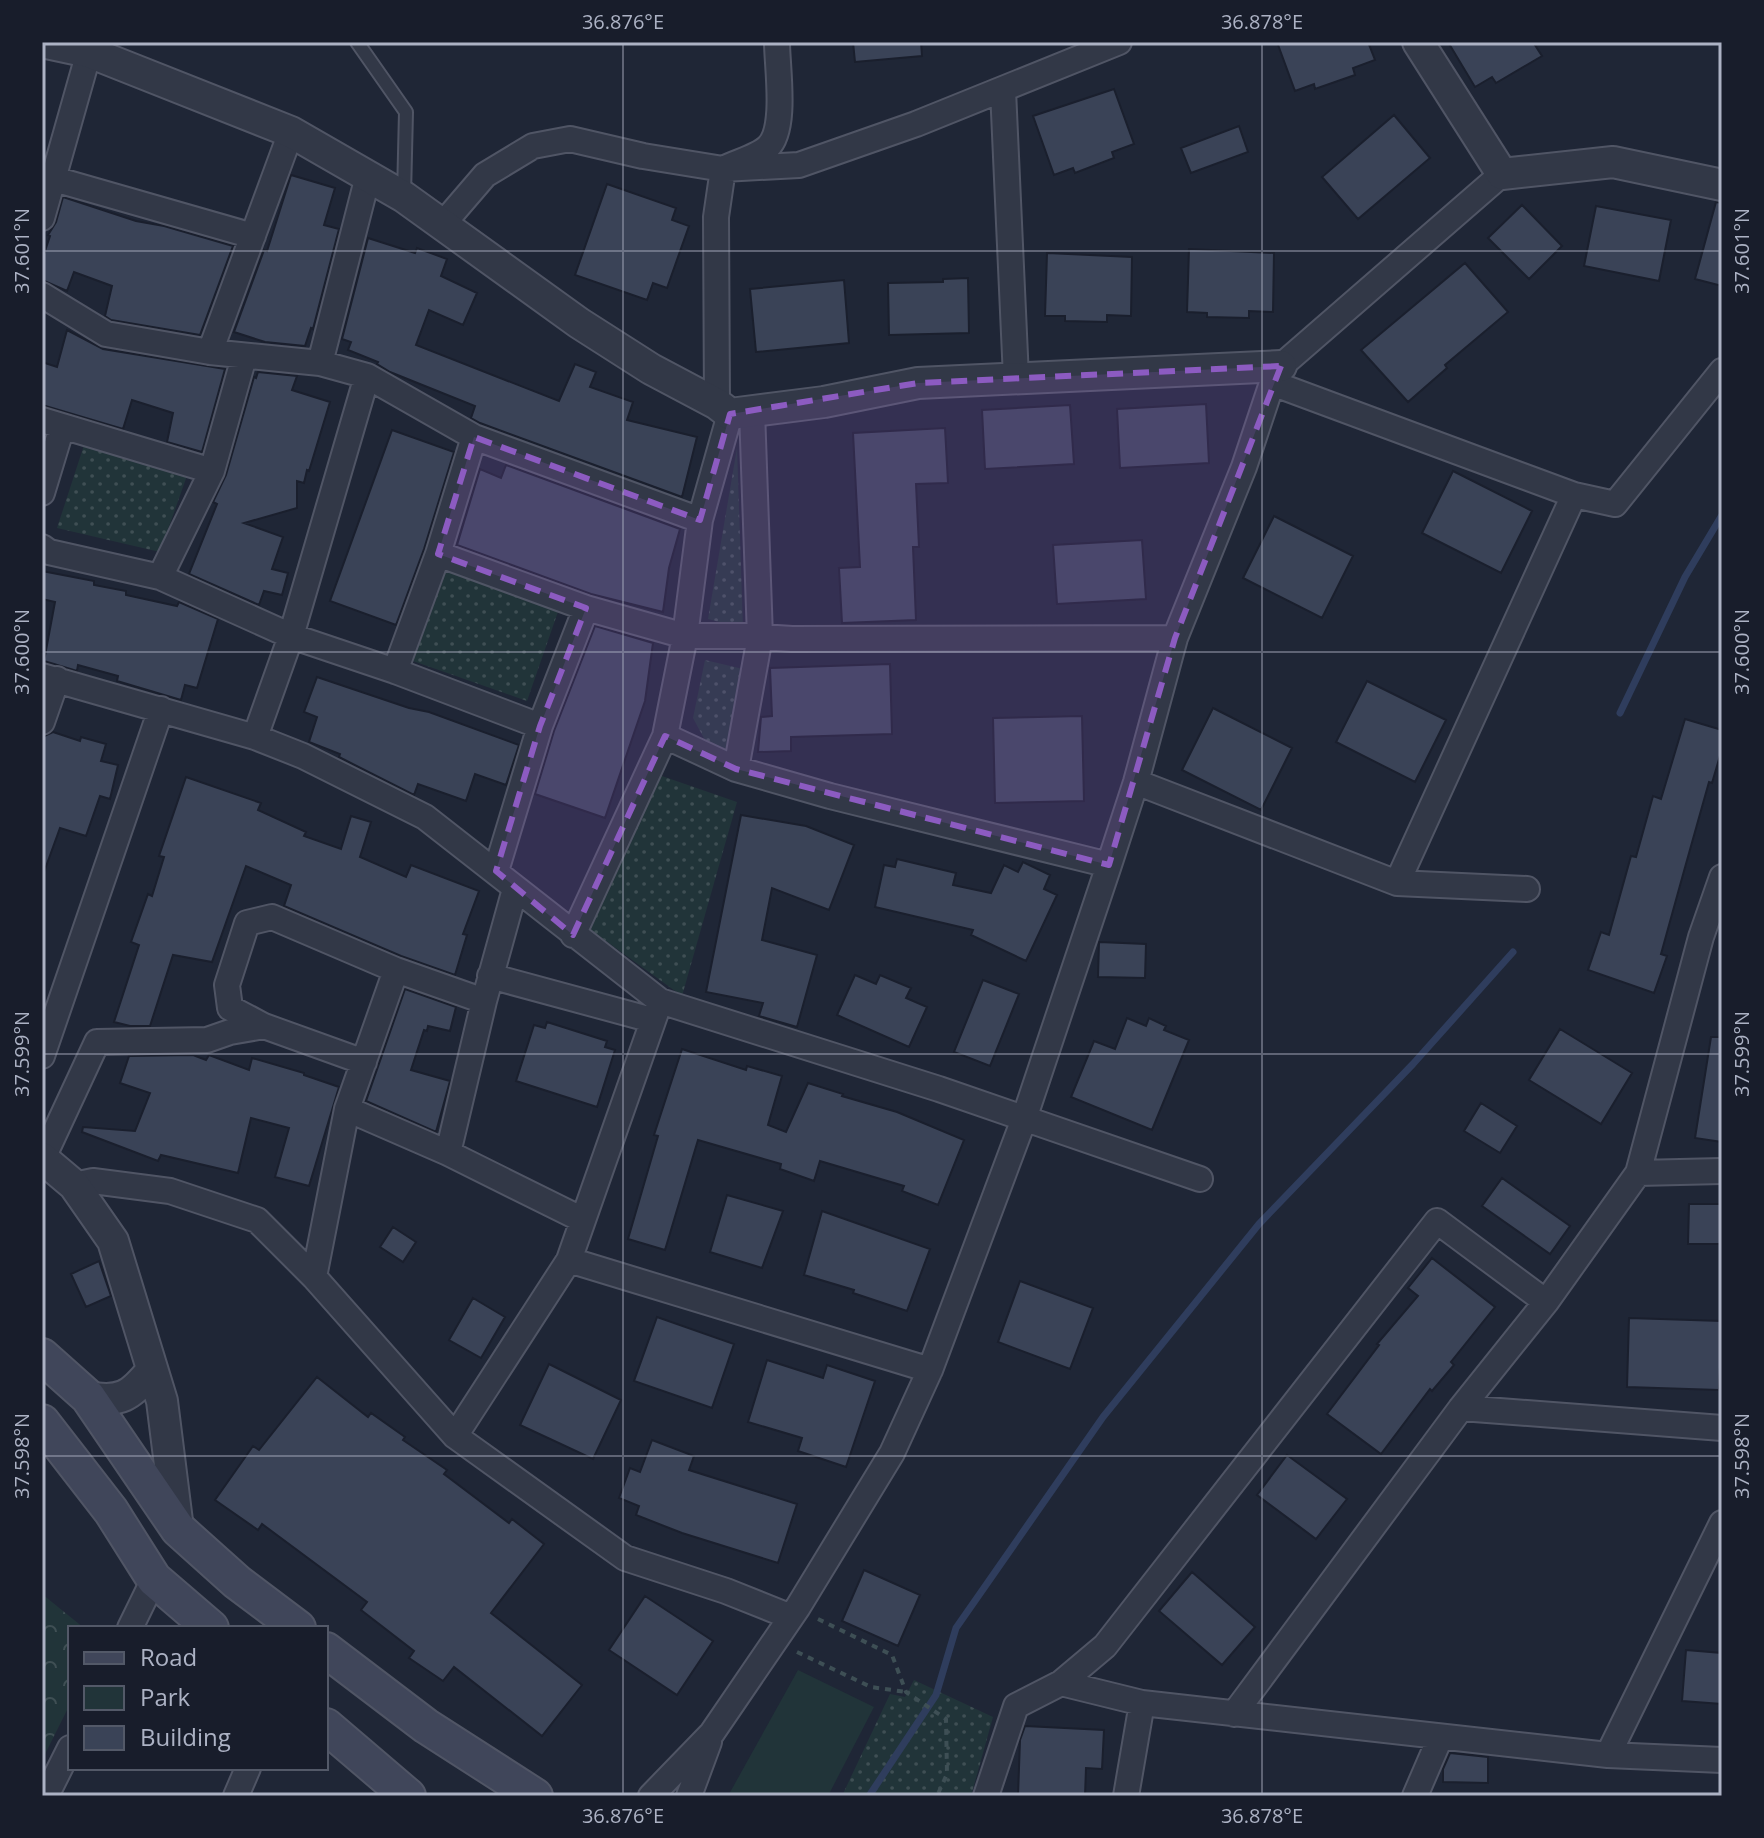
<svg xmlns="http://www.w3.org/2000/svg" width="1764" height="1838" viewBox="0 0 1764 1838" font-family="'Open Sans',sans-serif">
<style>
.green{fill:url(#green-dots)}
.forest{fill:url(#forest-crowns)}
.pitch{fill:#213439}
.lines{fill:none;stroke-linecap:round;stroke-linejoin:round}
.stream{stroke:#2f3d5d;stroke-width:7}
.building{fill:#3a4357;stroke:#1a1f2d;stroke-width:2}
.service-casing{stroke:#505565;stroke-width:16}
.minor-casing{stroke:#505565;stroke-width:28}
.tertiary-casing{stroke:#505565;stroke-width:34}
.secondary-casing{stroke:#505565;stroke-width:38}
.path{stroke:#3e4f55;stroke-width:4;stroke-dasharray:6 6;stroke-linecap:butt}
.service{stroke:#323847;stroke-width:12}
.minor{stroke:#323847;stroke-width:24}
.tertiary{stroke:#323847;stroke-width:30}
.secondary{stroke:#40465a;stroke-width:34}
.marked{fill:#8c5bc1;fill-opacity:0.2;stroke:#8c5bc1;stroke-width:6;stroke-dasharray:16 10;stroke-linejoin:round}
.ticks{fill:none;stroke:#acb2c4;stroke-width:2;stroke-opacity:0.45}
.neatline{fill:none;stroke:#acb2c4;stroke-width:3}
.ticks-label{font-size:20px;text-anchor:middle;fill:#acb2c4}
</style>
<defs>
<pattern id="green-dots" width="8" height="8" patternUnits="userSpaceOnUse" patternTransform="scale(2)"><rect width="8" height="8" fill="#213439"/><path d="M2 2h.1M6 6h.1" fill="none" stroke="#3f4f54" stroke-width="1.8" stroke-linecap="round"/></pattern>
<pattern id="forest-crowns" width="20" height="18" patternUnits="userSpaceOnUse" patternTransform="scale(2)"><rect width="20" height="18" fill="#213439"/><path d="M2 6a3 3 0 1 1 6 0M12 15a3 3 0 1 1 6 0" fill="none" stroke="#3f4f54"/></pattern>
</defs>
<rect width="100%" height="100%" fill="#1f2636"/>
<path class="green" d="M86,439L189,470L160,552L57,528Z
M737,448L743,628L708,619Z
M448,566L560,606L527,701L413,661Z
M705,660L743,669L726,752L706,742L693,718Z
M659,775L737,802L682,996L588,928Z
M914,1680L993,1717L971,1796H842L890,1694L905,1697Z"/>
<path class="forest" d="M42,1594L84,1628H70V1704L42,1760Z"/>
<path class="pitch" d="M798,1670L874,1707L828,1796H728Z"/>
<g class="lines">
<path class="stream" d="M1620,713L1685,577L1722,515
M869,1796L936,1695L956,1628L1103,1417L1259,1224L1413,1064L1513,952"/>
</g>
<path class="building" d="M853,42H921L922,56L855,62Z
M1277,42H1368L1375,60L1353,68L1355,75L1315,89L1314,84L1295,91Z
M1448,42H1533L1542,56L1496,83L1492,77L1475,87Z
M1114,89L1134,144L1112,152L1114,158L1075,173L1073,168L1054,175L1033,116Z
M1394,115L1430,158L1358,219L1322,177Z
M1239,126L1248,152L1191,173L1181,148Z
M291,175L335,188L324,225L339,229L313,329L311,328L305,346L265,342L234,332L264,250L267,251Z
M607,184L676,208L672,220L689,226L667,288L653,283L647,300L575,275Z
M63,197L136,221L164,226L233,246L200,335L111,320L105,316L112,286L74,272L67,291L42,280V260L50,236L48,235L56,222Z
M1716,202L1722,203V286L1695,279Z
M1522,205L1562,246L1529,279L1488,238Z
M1596,206L1671,220L1659,281L1584,266Z
M368,238L415,253L417,248L447,259L441,276L477,293L463,325L429,310L416,345L559,401L575,364L596,372L590,387L633,402L627,420L697,437L682,497L480,423L471,418L475,406L390,372L377,364L378,362L348,350L351,342L342,339Z
M1189,249L1274,253L1273,312L1249,311V318L1207,317V313L1187,312Z
M1047,253L1132,257L1131,316L1107,315V322L1065,321V316H1045Z
M1465,263L1508,312L1445,365L1447,368L1408,402L1361,350Z
M968,278L969,333L889,335L888,283L943,282V279Z
M844,280L849,343L756,352L750,289Z
M67,330L103,349L225,369L202,452L167,442L173,413L132,400L123,429L42,405V362L57,367Z
M258,372L297,376L292,390L330,402L309,471L307,470L304,483L297,481V508L244,523L283,537L272,569L288,573L282,595L264,591L259,605L189,574L217,504L213,502L226,475L254,377L256,378Z
M1206,404L1209,463L1120,468L1117,409Z
M1070,405L1074,464L985,469L982,410Z
M945,428L948,483L916,484L919,547H913L916,620L842,623L839,568L860,567L853,433Z
M392,430L454,452L424,549L396,625L330,601Z
M506,465L680,529L669,568L663,612L591,594L457,545L480,469L501,478Z
M1453,471L1532,511L1501,573L1422,533Z
M1274,516L1353,556L1322,618L1243,578Z
M1142,540L1146,599L1057,604L1053,545Z
M42,571L94,581V585L126,591V595L177,606L179,602L218,619L197,688L185,685L181,700L117,681L118,676L78,665L77,671L44,661L55,602L42,599Z
M595,626L653,643L645,701L605,818L535,794L554,731Z
M890,664L892,734L791,737V751L758,752L761,717L772,716L770,668Z
M317,677L409,708L429,712L519,745L506,785L475,774L466,801L418,784L414,795L339,757L340,754L309,742L317,717L304,712Z
M1367,681L1446,720L1415,782L1336,742Z
M1213,708L1292,748L1261,810L1182,770Z
M1082,716L1084,801L995,803L993,718Z
M1685,719L1722,730V749L1712,783L1709,782L1684,871L1661,954L1667,956L1654,993L1588,970L1601,932L1609,935L1631,856L1636,857L1653,796L1661,799Z
M53,732L80,741L81,737L106,744L101,761L118,765L110,799L100,796L86,836L60,828L44,872H42V737Z
M186,777L261,803L258,810L306,832L304,836L341,849L351,816L371,822L360,857L406,877L411,865L479,891L463,934L467,935L455,975L401,956L284,906L291,885L246,866L212,962L173,955L150,1026H130L114,1022L139,945L131,942L148,894L152,896L164,857L159,856Z
M741,815L806,826L854,845L829,910L772,888L762,940L817,955L797,1027L759,1016L763,1003L706,992Z
M897,859L956,873L953,885L991,893L1004,865L1018,872L1023,862L1050,875L1044,889L1057,895L1026,961L971,935L973,930L875,907L884,865L895,867Z
M1099,942L1146,944L1145,978L1098,977Z
M855,975L876,984L880,975L911,988L906,998L927,1007L909,1047L837,1015Z
M983,980L1019,994L990,1066L954,1052Z
M405,989L456,1007L450,1031L428,1026L427,1031L424,1030L411,1070L450,1081L436,1132L366,1101Z
M1127,1018L1146,1026L1149,1018L1166,1026L1164,1030L1189,1040L1152,1130L1071,1097L1094,1041L1115,1049Z
M547,1022L607,1041L605,1047L615,1050L597,1107L516,1081L534,1025L545,1028Z
M1560,1029L1632,1073L1601,1124L1529,1080Z
M1711,1037H1722V1142L1695,1138Z
M682,1049L746,1070L747,1066L782,1076L768,1125L786,1132L808,1083L843,1094L842,1096L897,1112L964,1140L938,1205L902,1191L904,1186L820,1161L814,1181L780,1169L781,1164L698,1140L665,1250L628,1239L658,1136L654,1135Z
M193,1055L206,1060L209,1055L249,1070L252,1058L304,1073V1075L339,1087L309,1186L275,1177L289,1128L251,1118L238,1173L161,1155L158,1161L82,1132L83,1127L135,1131L150,1093L120,1083L129,1056Z
M1481,1103L1517,1126L1500,1153L1464,1131Z
M1502,1178L1570,1226L1550,1254L1482,1206Z
M727,1195L783,1211L762,1268L710,1252Z
M1689,1204H1722V1244H1688Z
M822,1211L930,1249L907,1311L853,1293L854,1290L804,1275Z
M393,1227L416,1242L403,1262L380,1247Z
M1432,1258L1495,1307L1451,1362L1454,1365L1432,1391L1430,1389L1381,1454L1327,1414L1379,1345L1377,1344L1418,1296L1408,1288Z
M99,1261L111,1296L86,1307L71,1274Z
M1020,1281L1093,1308L1070,1369L998,1342Z
M473,1298L505,1317L481,1358L449,1340Z
M657,1317L734,1344L712,1408L634,1381Z
M1629,1318L1722,1321L1719,1390L1627,1387Z
M767,1360L823,1378L827,1365L875,1381L846,1467L798,1451L802,1438L748,1422Z
M549,1364L621,1400L593,1459L520,1425Z
M317,1377L368,1417L371,1413L405,1437L403,1440L447,1470L444,1474L509,1523L512,1519L544,1544L491,1613L582,1685L542,1736L454,1667L443,1681L409,1658L414,1651L361,1610L367,1602L262,1524L258,1530L215,1500L253,1446L259,1450Z
M652,1440L694,1456L689,1470L797,1504L778,1563L682,1533L636,1515L639,1506L619,1498L630,1468L640,1472Z
M1287,1455L1347,1499L1316,1539L1257,1495Z
M864,1570L920,1595L898,1646L842,1621Z
M1192,1572L1255,1627L1222,1665L1159,1611Z
M645,1596L713,1641L677,1695L609,1650Z
M1686,1650L1722,1653V1704L1682,1701Z
M1025,1726L1104,1730L1102,1769L1086,1768L1085,1796H1018L1020,1740Z
M1450,1753L1488,1757V1783L1443,1782V1769Z"/>
<g class="lines">
<g class="service-casing">
<path id="service" d="M357,42L406,112L404,195"/>
</g>
<g class="minor-casing">
<path id="minor" d="M1003,90L1016,378
M54,179L253,236
M42,218L89,52
M442,225L485,175L533,146L570,139L643,156L723,169L799,165L916,124L1119,42
M42,295L106,334L210,352L320,363L367,376L291,636L255,737
M210,352L291,132
M320,363L368,176
M367,376L474,437L700,520L685,636L665,736L573,935
M1272,383L1574,495L1615,504L1722,371
M717,404L716,217L723,169C736,162 758,157 768,147C787,129 777,67 777,42
M42,420L212,471
M42,493L62,427
M700,520L730,414
M42,547L49,552L160,577L291,636L395,671L540,726
M438,554L586,608L685,636H748L792,639L1175,638
M160,577L212,471L244,357
M395,671L438,554L474,437
M42,676L255,737L303,756L425,817L660,1001L939,1089L1200,1179
M42,722L57,679
M665,736L736,769L830,796L1109,865
M736,769L760,637L752,411
M1136,782L1397,883L1527,889
M496,871L540,726L586,608
M1397,883L1574,495
M490,976L652,1020
M42,1056L161,709
M364,1062L264,1026L230,1008L227,985L247,923L272,917L396,970L484,1001
M347,1109L448,1153L583,1220
M448,1153L484,1001L515,889
M43,1158L97,1042L207,1040L230,1032L264,1026
M1638,1173L1722,1171
M74,1185L93,1181L170,1191L257,1220L314,1277L455,1436L625,1558L726,1591L791,1617
M569,1260L930,1370
M314,1277L347,1109L396,970
M1461,1408L1722,1428
M455,1436L569,1260L660,1001
M130,1628L154,1579
M1061,1683L1142,1703
M1234,1714L1461,1408L1546,1302L1638,1173L1701,937L1722,877
M1608,1755L1722,1523
M46,1796L70,1748
M236,1796L248,1768
M651,1796L712,1733L798,1607L892,1453L930,1370L1024,1119L1109,865L1136,782L1175,638L1244,467L1272,383L1281,366L1502,174
M689,1796L709,1742
M986,1796L1016,1706L1061,1683L1105,1646L1437,1221L1546,1302
M1126,1796L1142,1703L1608,1755L1722,1760
M1415,1796L1440,1738"/>
</g>
<g class="tertiary-casing">
<path id="tertiary" d="M42,42L89,52L291,132L404,197L579,323L651,369L717,404L730,414L824,402L918,383L1281,366
M1418,42L1502,174L1613,162L1722,185
M42,1158L74,1185L113,1241L162,1401L178,1529
M88,1397C120,1403 131,1396 151,1371"/>
</g>
<g class="secondary-casing">
<path id="secondary" d="M42,1356L88,1397L178,1529L237,1582L298,1628
M42,1422L111,1511L154,1579L211,1628
M326,1650L426,1726L535,1796
M326,1726L408,1796"/>
</g>
<path class="path" d="M818,1619L892,1655L906,1692L946,1719L947,1774L937,1796
M797,1652L871,1687L906,1692"/>
<use href="#service" class="service"/>
<use href="#minor" class="minor"/>
<use href="#tertiary" class="tertiary"/>
<use href="#secondary" class="secondary"/>
</g>
<path class="marked" d="M1281,366L1175,638L1109,865L736,769L665,736L573,935L496,871L540,726L586,608L438,554L474,437L700,520L730,414L918,383Z"/>
<path class="ticks" d="M623,42V1796M1262,42V1796M42,251H1722M42,652H1722M42,1054H1722M42,1456H1722"/>
<rect width="1764" height="1838" fill="none" stroke="#181d2b" stroke-width="88"/>
<rect x="68" y="1626" width="260" height="144" fill="#181d2b" stroke="#535968" stroke-width="2"/>
<rect x="84" y="1652" width="40" height="12" fill="#40465a" stroke="#535968" stroke-width="2"/>
<text x="140" y="1666" font-size="24" fill="#acb2c4">Road</text>
<rect x="84" y="1686" width="40" height="24" fill="#213439" stroke="#535968" stroke-width="2"/>
<text x="140" y="1706" font-size="24" fill="#acb2c4">Park</text>
<rect x="84" y="1726" width="40" height="24" fill="#3a4357" stroke="#535968" stroke-width="2"/>
<text x="140" y="1746" font-size="24" fill="#acb2c4">Building</text>
<rect x="44" y="44" width="1676" height="1750" class="neatline"/>
<g class="ticks-label">
<text x="623" y="29">36.876°E</text>
<text x="1262" y="29">36.878°E</text>
<text transform="translate(22 251) rotate(-90)" y="7">37.601°N</text>
<text transform="translate(1742 251) rotate(-90)" y="7">37.601°N</text>
<text transform="translate(22 652) rotate(-90)" y="7">37.600°N</text>
<text transform="translate(1742 652) rotate(-90)" y="7">37.600°N</text>
<text transform="translate(22 1054) rotate(-90)" y="7">37.599°N</text>
<text transform="translate(1742 1054) rotate(-90)" y="7">37.599°N</text>
<text transform="translate(22 1456) rotate(-90)" y="7">37.598°N</text>
<text transform="translate(1742 1456) rotate(-90)" y="7">37.598°N</text>
<text x="623" y="1823">36.876°E</text>
<text x="1262" y="1823">36.878°E</text>
</g>
</svg>
